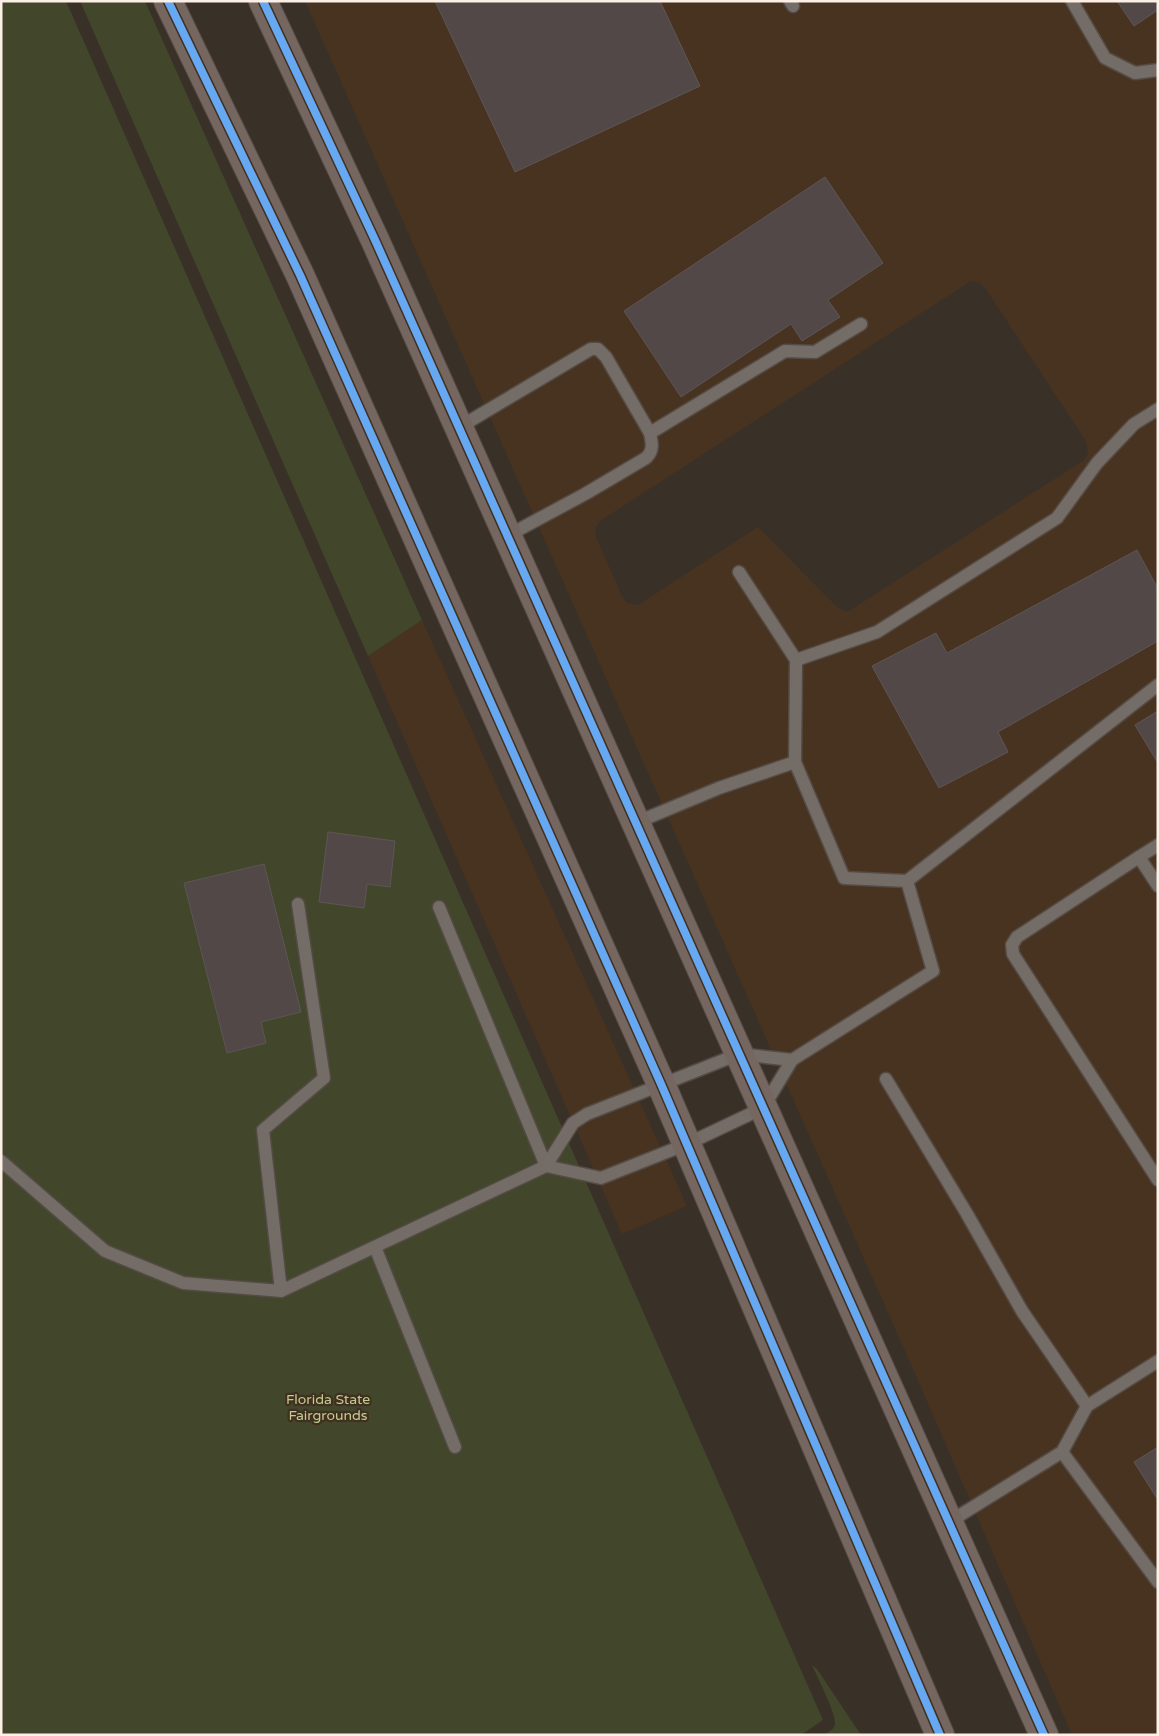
<svg xmlns="http://www.w3.org/2000/svg" width="1159" height="1736" font-family="'Varela Round',sans-serif">
	<style>
		.built { fill: #483320; fill-rule: evenodd }
		.green { fill: #42462b }
		.building { fill: #514847; stroke: #5e5656 }
		.lines { fill: none; stroke-linecap: round; stroke-linejoin: round }
		.lane-casing { stroke: #544b44; stroke-width: 15 }
		.primary-casing { stroke: #544b44; stroke-width: 30 }
		.lane { stroke: #746c66; stroke-width: 12 }
		.primary { stroke: #756760; stroke-width: 28 }
		.cycleway-casing { stroke: #412f20; stroke-width: 11 }
		.cycleway { stroke: #66a8f1; stroke-width: 8 }
		.labels { text-anchor: middle; dominant-baseline: central; stroke-width: 4.5; stroke-linejoin: round; paint-order: stroke }
		.park-label { font-size: 14px; fill: #c0cc8e; stroke: #412f20 }
	</style>
	<rect width="100%" height="100%" fill="#393028"/>
	<g class="built">
		<path d="M305,1H1158V1735H1072L913,1369ZM971,281L979,282L985,288L1086,441L1088,454L1084,460L849,611H844L836,606L758,527L641,603L638,605L627,603L622,596L596,537L595,528L600,521Z"/>
		<path d="M422,620L687,1206L622,1234L368,656Z"/>
	</g>
	<g class="green">
		<path d="M1,1H66L823,1720L801,1735H1Z"/>
		<path d="M80,1H145L422,620L368,656Z"/>
		<path d="M812,1665L817,1669L861,1735H824C829,1732 834,1729 835,1724C836,1713 817,1677 812,1665Z"/>
	</g>
	<g class="building">
		<path d="M435,1H660L700,86L515,172Z"/>
		<path d="M1117,1H1158V10L1134,26Z"/>
		<path d="M825,177L883,263L828,300L840,317L802,341L791,324L681,397L624,311Z"/>
		<path d="M1137,550L1158,589V641L998,732L1008,752L939,788L872,666L936,633L947,653Z"/>
		<path d="M1158,711V763L1135,725Z"/>
		<path d="M328,832L395,841L390,887L367,884L364,908L319,902Z"/>
		<path d="M264,864L301,1012L261,1022L266,1043L227,1053L184,883Z"/>
		<path d="M1158,1447V1500L1134,1462Z"/>
	</g>
	<g class="lines">
		<defs>
			<g id="lane">
				<path d="M790,1L793,6"/>
				<path d="M1072,1L1105,58L1135,73L1158,70"/>
				<path d="M458,428L591,349H598L606,357L650,433C652,443 654,451 646,458L585,494L507,536"/>
				<path d="M650,433L785,351L815,352L861,324"/>
				<path d="M739,572L796,660L795,762"/>
				<path d="M796,660L877,632L1057,518L1097,463L1134,424L1158,409"/>
				<path d="M1139,857L1158,845"/>
				<path d="M907,881L1158,685"/>
				<path d="M1158,886L1139,857L1017,937L1012,945L1013,954L1158,1180"/>
				<path d="M439,907L546,1166"/>
				<path d="M886,1079L967,1214L1022,1311L1087,1406"/>
				<path d="M1,1161L105,1251L183,1283L281,1291L546,1166L573,1123L587,1114L739,1054L792,1060"/>
				<path d="M546,1166L601,1178L687,1144L763,1108L792,1060L933,971L907,881L844,878L795,762L719,788L635,823"/>
				<path d="M375,1247L455,1447"/>
				<path d="M281,1291L263,1130L324,1078L298,904"/>
				<path d="M1062,1452L1158,1582"/>
				<path d="M949,1522L1062,1452L1087,1406L1158,1361"/>
			</g>
			<g id="primary">
				<path d="M168,1L300,275L661,1084L940,1735"/>
				<path d="M263,1L375,240L1044,1735"/>
			</g>
		</defs>
		<use href="#lane" class="lane-casing"/>
		<use href="#primary" class="primary-casing"/>
		<use href="#lane" class="lane"/>
		<use href="#primary" class="primary"/>
		<defs>
			<g id="cycleway">
				<path d="M168,1L300,275L661,1084L940,1735"/>
				<path d="M263,1L375,240L1044,1735"/>
			</g>
		</defs>
		<use href="#cycleway" class="cycleway-casing"/>
		<use href="#cycleway" class="cycleway"/>
	</g>
	<g class="labels">
		<g class="park-label">
			<text x="328" y="1399">Florida State<tspan x="328" dy="16">Fairgrounds</tspan></text>
		</g>
	</g>
	<rect width="1159" height="1736" fill="none" stroke="#fcf0e6" stroke-width="5"/>
</svg>
